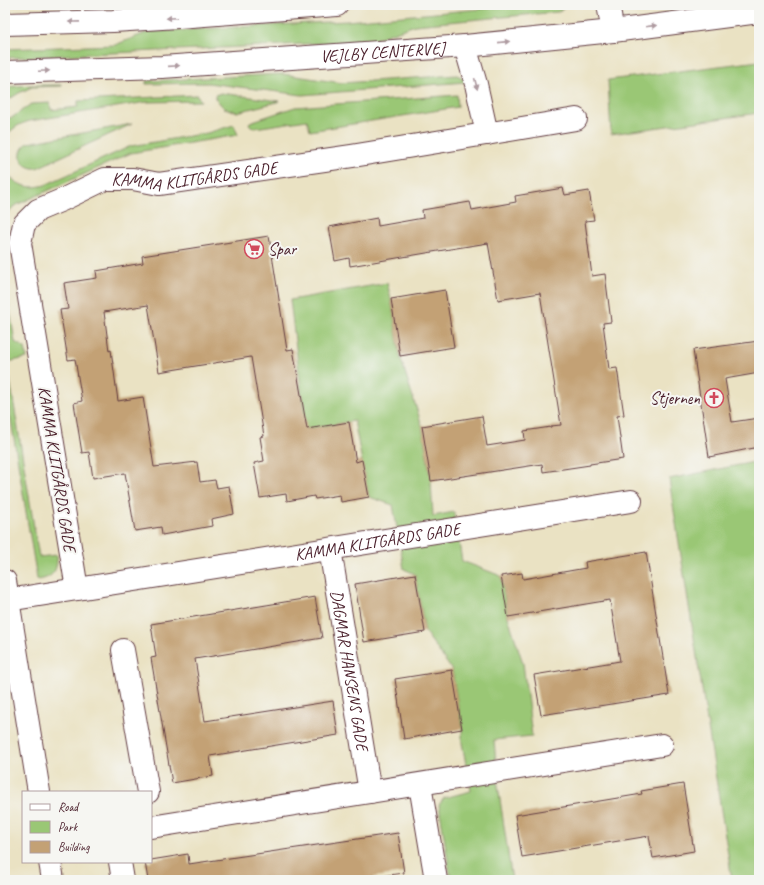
<svg xmlns="http://www.w3.org/2000/svg" width="764" height="885" font-family="Caveat,sans-serif">
	<style>
		.green { fill: #9ac775; stroke: #727350 }
		.building { fill: #c3a175 }
		.lines { fill: none; stroke-linecap: round; stroke-linejoin: round }
		.minor-casing { stroke: #623c42; stroke-width: 24 }
		.tertiary-casing { stroke: #623c42; stroke-width: 24 }
		.minor { stroke: #fff; stroke-width: 22 }
		.tertiary { stroke: #fff; stroke-width: 22 }
		.oneway { fill: #ae9aa0 }
		.labels { text-anchor: middle; dominant-baseline: central; stroke-width: 4; stroke-linejoin: round; paint-order: stroke }
		.street-label { font-size: 17px; fill: #4a1f2b; stroke: #f6f6f2 }
		.poi-label { font-size: 17px; fill: #4a1f2b; stroke: #f6f6f2; text-anchor: start }
	</style>
	<rect width="100%" height="100%" fill="#f6f6f2"/>
	<filter id="ink" filterUnits="userSpaceOnUse"><feTurbulence type="fractalNoise" baseFrequency=".025" numOctaves="2"/><feDisplacementMap in="SourceGraphic" scale="8" xChannelSelector="R" yChannelSelector="G"/><feConvolveMatrix kernelMatrix="1 2 1 2 8 2 1 2 1" color-interpolation-filters="sRGB"/></filter>
	<filter id="wash" filterUnits="userSpaceOnUse"><feTurbulence type="fractalNoise" baseFrequency=".012" numOctaves="4" result="noise"/><feDisplacementMap in="SourceGraphic" scale="16" xChannelSelector="R" yChannelSelector="G"/><feGaussianBlur stdDeviation="0.9" result="paint"/><feColorMatrix in="noise" values="0 0 0 0 0 0 0 0 0 0 0 0 0 0 0 0 0 1.4 0 .05"/><feComposite in="paint" operator="in"/></filter>
	<g filter="url(#wash)">
		<rect width="100%" height="100%" fill="#eae2c3"/>
		<g class="green">
			<path d="M525,5H561L563,9L558,12L415,25L370,41L5,58V49L115,45L148,32L347,21Z"/>
			<path d="M659,5H721L667,10L662,9Z"/>
			<path d="M759,61V113L611,134L608,80Z"/>
			<path d="M283,74L342,83L457,75L463,78L466,82L302,95L208,83L146,84V81Z"/>
			<path d="M31,85H62V86L32,87L19,93L5,102V87Z"/>
			<path d="M221,93L279,101L277,102L237,112L224,108L215,98V95Z"/>
			<path d="M197,95L201,101L147,102L30,121C19,124 12,128 5,138V119L13,117L31,104L50,103L51,110L78,107V101Z"/>
			<path d="M457,95L458,107L310,131L307,120L255,128L252,127L249,124L250,122L295,107Z"/>
			<path d="M132,124L37,168C22,170 14,153 28,143Z"/>
			<path d="M234,125L238,135L131,153L14,206L5,216V171C15,185 28,190 45,185L131,146L207,133Z"/>
			<path d="M5,281L15,342L25,348L27,358L7,362L39,557L57,555C58,570 53,578 38,580L37,579L5,384Z"/>
			<path d="M387,283L391,299L400,356L422,426L431,481L433,516L454,512L462,561L501,576L508,617L523,663L532,736L494,740L498,786L512,880H451L439,805L444,798L471,791L462,743V729L452,670L425,632L415,574L404,569L393,505L369,497L354,421L306,429L290,300Z"/>
			<path d="M759,461V880H732L669,479Z"/>
		</g>
		<g id="blocks">
			<g class="building">
				<path d="M563,188L565,195L589,191L594,220L585,221L592,276L605,274L611,322L603,323L609,369L617,368L624,415L617,416L623,459L590,464V465L543,472L542,464L431,481L422,426L482,416L487,446L525,440L524,431L551,427V426L561,425L540,293L498,300L488,243L444,250L350,266L349,258L335,261L329,227L377,218L378,226L423,218L422,210L470,202L472,210L516,202L515,196Z"/>
				<path d="M269,236L287,350L293,349L307,429L349,422L356,462L362,460L369,497L341,502L340,495L315,499L314,496L287,501L286,494L260,498L254,463L264,461L260,437L264,436L251,357L159,372L148,305L104,312L109,351L111,350L118,401L143,397L154,467L197,462L200,482L215,480L217,488L229,486L234,514L211,519L212,526L162,535L161,527L135,531L125,473L93,478L89,452L82,453L74,403L82,401L75,359L68,360L60,310L68,309L64,283L97,278L96,271L143,263L142,256Z"/>
				<path d="M445,290L454,347L400,356L391,299Z"/>
				<path d="M759,341V373L725,379L732,422L759,418V447L709,457L693,350Z"/>
				<path d="M646,552L669,695L541,715L534,675L620,661L610,600L508,617L501,576L522,573L523,579L586,568L585,562Z"/>
				<path d="M415,574L425,632L364,642L355,584Z"/>
				<path d="M315,597L322,638L195,659L205,721L333,701L338,735L210,756L213,776L172,783L151,658L156,657L151,624Z"/>
				<path d="M452,670L462,729L404,739L395,679Z"/>
				<path d="M683,784L694,851L653,858L649,836L522,857L515,815L642,794L641,791Z"/>
				<path d="M398,833L404,873L374,877L375,880H148L145,862H151V860L188,854L189,864Z"/>
			</g>
		</g>
	</g>
	<g filter="url(#ink)">
		<use href="#blocks" fill-opacity="0" stroke="#623c42" stroke-width="1"/>
		<g class="lines">
			<defs>
				<g id="minor">
					<path id="s1" d="M330,549L370,792"/>
					<path id="s2" d="M77,589L20,243L24,224L38,210L62,200L105,179H133L159,184L352,156L576,119"/>
					<path id="s3" d="M8,600L631,501"/>
					<path d="M123,650L148,792"/>
					<path d="M420,785L436,880"/>
					<path d="M151,827L662,745"/>
					<path d="M120,862L123,880"/>
				</g>
				<g id="tertiary">
					<path d="M608,5L613,31"/>
					<path d="M5,24L113,21L178,17L337,5"/>
					<path d="M465,46L476,84L487,134"/>
					<path id="s4" d="M5,72L162,67L465,46L613,31L759,12"/>
					<path d="M5,581L39,792"/>
					<path d="M50,862L53,880"/>
				</g>
			</defs>
			<use href="#minor" class="minor-casing"/>
			<use href="#tertiary" class="tertiary-casing"/>
			<use href="#minor" class="minor"/>
			<use href="#tertiary" class="tertiary"/>
		</g>
		<defs><path id="oneway-solid" d="M-6-.8H1V-3.2L6.5 0L1 3.2V.8H-6Z"/></defs>
		<g class="oneway">
			<use href="#oneway-solid" transform="translate(172 18) rotate(177)"/>
			<use href="#oneway-solid" transform="translate(74 22) rotate(179)"/>
			<use href="#oneway-solid" transform="translate(651 26) rotate(-7)"/>
			<use href="#oneway-solid" transform="translate(504 42) rotate(-6)"/>
			<use href="#oneway-solid" transform="translate(174 66) rotate(-4)"/>
			<use href="#oneway-solid" transform="translate(44 71) rotate(-2)"/>
			<use href="#oneway-solid" transform="translate(476 84) rotate(76)"/>
		</g>
	</g>
	<defs>
		<symbol id="supermarket-ring" viewBox="-11 -11 22 22"><circle r="9.5" fill="#f6f6f2" stroke="#d1495b" stroke-width="1.5"/><path d="M-6-5.5h2.5l.6 2H6L4.5 2H-2.5L-4.4-4H-6ZM-1.5 3.2a1.3 1.3 0 1 0 .1 0ZM3 3.2a1.3 1.3 0 1 0 .1 0Z" fill="#d1495b"/></symbol>
		<symbol id="church-ring" viewBox="-11 -11 22 22"><circle r="9.5" fill="#f6f6f2" stroke="#d1495b" stroke-width="1.5"/><path d="M-1.2-6h2.4v3.5h3.3v2.4h-3.3V6h-2.4V-.1h-3.3v-2.4h3.3Z" fill="#d1495b"/></symbol>
	</defs>
	<g fill-rule="evenodd">
		<use href="#supermarket-ring" x="243" y="238" width="22" height="22"/>
		<use href="#church-ring" x="703" y="387" width="22" height="22"/>
	</g>
	<g class="labels">
		<g class="street-label">
			<text stroke="none"><textPath href="#s4" startOffset="378">VEJLBY CENTERVEJ</textPath></text>
			<text stroke="none"><textPath href="#s2" startOffset="554">KAMMA KLITGÅRDS GADE</textPath></text>
			<text transform="translate(57 469) rotate(81)">KAMMA KLITGÅRDS GADE</text>
			<text stroke="none"><textPath href="#s3" startOffset="374">KAMMA KLITGÅRDS GADE</textPath></text>
			<text stroke="none"><textPath href="#s1" startOffset="123">DAGMAR HANSENS GADE</textPath></text>
		</g>
		<g class="poi-label">
			<text x="268" y="249">Spar</text>
			<text x="700" y="398" text-anchor="end">Stjernen</text>
		</g>
	</g>
	<rect width="764" height="885" fill="none" stroke="#f6f6f2" stroke-width="20"/>
	<rect x="22" y="791" width="130" height="72" fill="#f6f6f2" stroke="#b1a0a2"/>
	<rect x="30" y="804" width="20" height="6" fill="#ffffff" stroke="#b1a0a2"/>
	<text x="58" y="811" font-size="12" fill="#4a1f2b">Road</text>
	<rect x="30" y="821" width="20" height="12" fill="#9ac775" stroke="#b1a0a2"/>
	<text x="58" y="831" font-size="12" fill="#4a1f2b">Park</text>
	<rect x="30" y="841" width="20" height="12" fill="#c3a175" stroke="#b1a0a2"/>
	<text x="58" y="851" font-size="12" fill="#4a1f2b">Building</text>
</svg>
